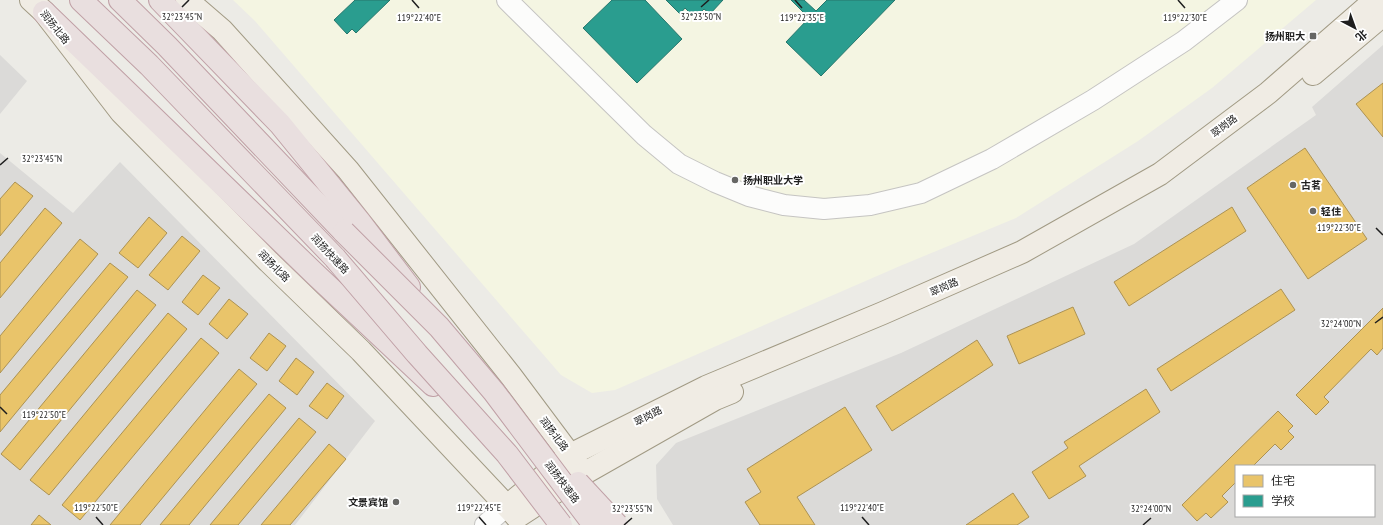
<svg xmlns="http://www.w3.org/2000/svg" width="1383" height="525" font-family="'PT Sans Narrow','Noto Sans SC',sans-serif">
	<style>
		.residential { fill: #dbdad8; fill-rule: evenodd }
		.education { fill: #f4f5e2 }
		.homes { fill: #e9c46a; stroke: #ac9253 }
		.schools { fill: #2a9d8f; stroke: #26776d }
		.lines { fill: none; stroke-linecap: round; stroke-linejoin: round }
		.minor-casing { stroke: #c5c4c2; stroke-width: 22 }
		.major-casing { stroke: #a19a84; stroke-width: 24 }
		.highway-casing { stroke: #c0a0a6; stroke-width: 24 }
		.minor { stroke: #fcfcfb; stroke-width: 20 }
		.major { stroke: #f0ece4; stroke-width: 22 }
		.highway { stroke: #e9dfdf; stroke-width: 22 }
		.highway-bridge-casing { stroke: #c0a0a6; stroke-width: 24; stroke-linecap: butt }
		.highway-bridge { stroke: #e9dfdf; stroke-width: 22 }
		.ticks { fill: none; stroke: #1e1e1e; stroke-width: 1.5 }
		.poi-dot { fill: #666664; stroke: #fff; stroke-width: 1.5 }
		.labels { text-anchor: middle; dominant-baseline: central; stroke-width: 4; stroke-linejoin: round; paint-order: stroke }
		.street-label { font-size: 10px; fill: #1e1e1e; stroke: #fff }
		.poi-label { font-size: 10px; font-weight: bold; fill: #1e1e1e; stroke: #fff; text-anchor: start }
		.ticks-label { font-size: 10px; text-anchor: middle; fill: #1e1e1e; stroke: #fff; stroke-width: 4; stroke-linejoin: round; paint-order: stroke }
	</style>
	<rect width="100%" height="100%" fill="#ecebe6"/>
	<g class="residential">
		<path d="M1383,45V525H673L657,499L656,465L676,443L901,353L1134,244L1316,115L1312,107ZM1236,466H1374V516H1236Z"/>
		<path d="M0,55L27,81L0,114Z"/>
		<path d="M0,153L73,213L120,162L375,421L295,525H0Z"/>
	</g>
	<path class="education" d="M233,0H1316L1212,88L1138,141L1016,218L900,266L615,390L592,393L561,375L255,21Z"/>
	<g class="homes">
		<path d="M1383,83V137L1356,104Z"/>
		<path d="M1305,148L1367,239L1308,279L1247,188Z"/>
		<path d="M15,182L33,196L0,236V199Z"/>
		<path d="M1232,207L1246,231L1129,306L1114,282Z"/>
		<path d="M45,208L62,223L0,298V263Z"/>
		<path d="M149,217L167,233L138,268L119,253Z"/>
		<path d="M182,236L200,251L168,290L149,275Z"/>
		<path d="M80,239L98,254L0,373V336Z"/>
		<path d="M110,263L128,277L0,432V395Z"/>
		<path d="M203,275L220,288L198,315L182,302Z"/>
		<path d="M1281,289L1295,310L1171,391L1157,369Z"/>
		<path d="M137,290L156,305L20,470L1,454Z"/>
		<path d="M229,299L248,314L227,339L209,324Z"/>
		<path d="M1073,307L1085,334L1019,364L1007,336Z"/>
		<path d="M1383,308V348L1377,355L1371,349L1324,397L1329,402L1316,415L1296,395Z"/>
		<path d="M168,313L187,329L49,495L30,480Z"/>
		<path d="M269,333L286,346L267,371L250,358Z"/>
		<path d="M201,338L219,353L80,520L62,505Z"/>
		<path d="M977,340L993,365L892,431L876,406Z"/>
		<path d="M296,358L314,372L297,395L279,381Z"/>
		<path d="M239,369L257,384L140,525H110Z"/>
		<path d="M327,383L344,396L327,419L309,406Z"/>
		<path d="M1146,389L1160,412L1079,466L1086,476L1049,499L1032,472L1068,448L1064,442Z"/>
		<path d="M269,394L286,408L189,525H160Z"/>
		<path d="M845,407L872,450L797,497L815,525H760L745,502L761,492L747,469Z"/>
		<path d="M1278,411L1293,426L1288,431L1294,437L1281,450L1275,444L1253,466H1236V482L1222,496L1228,502L1211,518L1206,513L1197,521L1182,505Z"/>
		<path d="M299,418L316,432L238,525H210Z"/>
		<path d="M329,444L346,459L290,525H261Z"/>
		<path d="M1013,493L1029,517L1017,525H966Z"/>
		<path d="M39,515L51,525H31Z"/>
	</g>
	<g class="schools">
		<path d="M355,0H390L356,33L352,29L347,34L334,20Z"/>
		<path d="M612,0H645L682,39L637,83L583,28Z"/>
		<path d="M666,0H723L710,14L704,9L695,18L685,8L680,14Z"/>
		<path d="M791,0H804L816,11L827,0H895L821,76L786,42L809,18Z"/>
	</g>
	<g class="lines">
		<defs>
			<g id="minor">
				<path d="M507,0L644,135L679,164L715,182L749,196L784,205L824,209L870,205L921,193L992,159L1093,100L1184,41L1237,0"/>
				<path d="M485,525L507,506"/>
			</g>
			<g id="major">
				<path d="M31,0L44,12L121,112L269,262L361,351L516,516"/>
				<path d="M187,0L222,30L348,170L511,376L579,467"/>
				<path d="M1313,74L1383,15"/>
				<path d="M507,506L570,455L706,387L883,313L1022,252L1160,174L1268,93L1375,0"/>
				<path d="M517,517L583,474L715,399L732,392"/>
			</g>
			<g id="highway">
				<path d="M81,0L149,65L335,258"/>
				<path d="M120,0L167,46L344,232"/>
				<path d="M160,0L280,124L359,221L409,287"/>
				<path d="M44,12L316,275L433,385"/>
			</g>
		</defs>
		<use href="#minor" class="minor-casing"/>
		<use href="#major" class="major-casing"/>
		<use href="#highway" class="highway-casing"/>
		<use href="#minor" class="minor"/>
		<use href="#major" class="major"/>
		<use href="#highway" class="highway"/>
		<defs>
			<g id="highway-bridge">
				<path d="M344,232L439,327L494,392L594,525"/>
				<path d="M335,258L417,354L507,454L561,525"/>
				<path d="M578,483L617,525"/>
			</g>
		</defs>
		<use href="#highway-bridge" class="highway-bridge-casing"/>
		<use href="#highway-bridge" class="highway-bridge"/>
	</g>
	<path class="ticks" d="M412,0L419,8M795,0L802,8M1178,0L1185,8M182,7L189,0M701,7L709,0M0,165L8,158M1376,228L1383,235M1375,323L1383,317M0,407L7,414M96,517L103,525M479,517L486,525M862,517L869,525M624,525L632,518M1143,525L1151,518"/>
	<g class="poi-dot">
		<rect x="1309" y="32" width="8" height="8" rx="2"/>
		<circle cx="735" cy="180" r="4"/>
		<circle cx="1293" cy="185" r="4"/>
		<circle cx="1313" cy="211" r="4"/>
		<circle cx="396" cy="502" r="4"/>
	</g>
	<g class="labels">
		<g class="street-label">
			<text transform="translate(55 27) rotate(51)">润扬北路</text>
			<text transform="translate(1224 126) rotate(-37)">翠岗路</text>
			<text transform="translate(330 254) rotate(47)">润扬快速路</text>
			<text transform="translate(274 266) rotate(45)">润扬北路</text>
			<text transform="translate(944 287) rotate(-24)">翠岗路</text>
			<text transform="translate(648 416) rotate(-27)">翠岗路</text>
			<text transform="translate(554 434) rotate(53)">润扬北路</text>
			<text transform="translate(562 482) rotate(53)">润扬快速路</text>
		</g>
		<g class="poi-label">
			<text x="1305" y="36" text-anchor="end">扬州职大</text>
			<text x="743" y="180">扬州职业大学</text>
			<text x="1301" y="185">古茗</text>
			<text x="1321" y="211">轻住</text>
			<text x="388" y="502" text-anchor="end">文景宾馆</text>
		</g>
	</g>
	<g class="ticks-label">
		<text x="182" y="20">32°23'45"N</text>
		<text x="701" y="20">32°23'50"N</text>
		<text x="802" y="21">119°22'35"E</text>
		<text x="1185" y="21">119°22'30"E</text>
		<text x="419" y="21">119°22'40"E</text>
		<text x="42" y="162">32°23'45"N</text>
		<text x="1339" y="231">119°22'30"E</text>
		<text x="1341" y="327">32°24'00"N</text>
		<text x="44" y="418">119°22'50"E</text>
		<text x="96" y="511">119°22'50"E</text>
		<text x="479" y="511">119°22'45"E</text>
		<text x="862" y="511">119°22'40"E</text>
		<text x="632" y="512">32°23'55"N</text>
		<text x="1151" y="512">32°24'00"N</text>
	</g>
	<rect x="1235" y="465" width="140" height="52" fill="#ffffff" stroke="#a5a5a5"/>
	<rect x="1243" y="475" width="20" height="12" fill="#e9c46a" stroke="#a5a5a5"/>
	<text x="1271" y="485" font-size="12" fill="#1e1e1e">住宅</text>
	<rect x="1243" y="495" width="20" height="12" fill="#2a9d8f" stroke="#a5a5a5"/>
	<text x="1271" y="505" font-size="12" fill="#1e1e1e">学校</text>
	<g transform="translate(1355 28) rotate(139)" stroke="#ffffff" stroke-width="3" paint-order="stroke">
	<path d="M0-3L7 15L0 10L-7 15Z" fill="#1e1e1e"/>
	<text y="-6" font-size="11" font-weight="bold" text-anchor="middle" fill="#1e1e1e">北</text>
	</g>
</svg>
